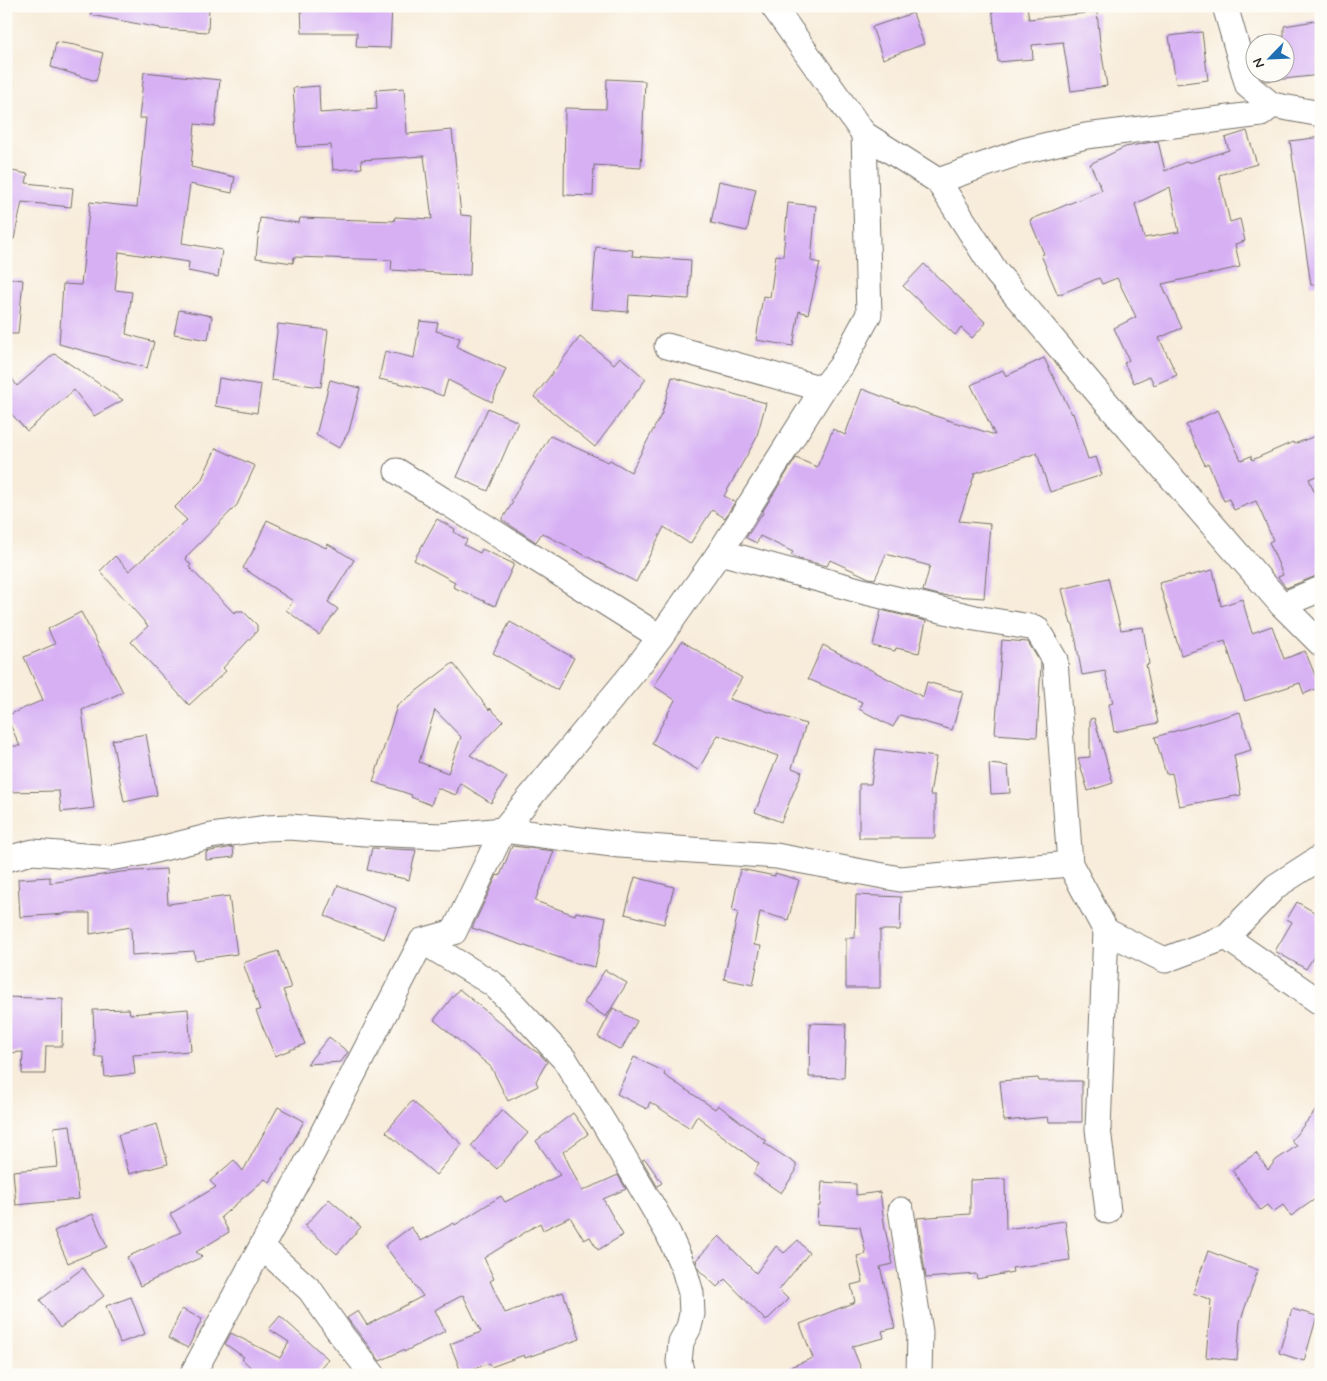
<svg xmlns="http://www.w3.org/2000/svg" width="1327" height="1381" font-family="Mynerve,sans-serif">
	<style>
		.building { fill: #d7b0f4; fill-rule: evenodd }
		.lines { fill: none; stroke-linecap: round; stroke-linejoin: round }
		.street-casing { stroke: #736f68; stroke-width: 27 }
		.street { stroke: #fff; stroke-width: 25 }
	</style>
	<rect width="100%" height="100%" fill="#fdfcf7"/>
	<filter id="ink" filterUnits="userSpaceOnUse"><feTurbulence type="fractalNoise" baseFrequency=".02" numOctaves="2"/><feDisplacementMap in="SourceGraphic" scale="10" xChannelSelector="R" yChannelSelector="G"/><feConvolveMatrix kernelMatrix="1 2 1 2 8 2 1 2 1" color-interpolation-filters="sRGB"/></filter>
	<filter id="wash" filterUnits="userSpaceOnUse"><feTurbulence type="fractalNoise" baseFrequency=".0096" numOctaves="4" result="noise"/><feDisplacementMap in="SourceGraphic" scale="20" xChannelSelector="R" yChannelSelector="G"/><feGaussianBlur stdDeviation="1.12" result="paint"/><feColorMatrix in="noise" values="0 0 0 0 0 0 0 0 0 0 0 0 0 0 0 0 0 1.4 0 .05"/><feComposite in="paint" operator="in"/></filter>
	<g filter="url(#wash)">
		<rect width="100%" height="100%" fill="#f8ecda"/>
		<g id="blocks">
			<g class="building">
				<path d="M92,6H209L208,32L160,29V28L91,15Z"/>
				<path d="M301,6H392L390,48L356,47L357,33H302Z"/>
				<path d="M992,6H1027L1029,19L1097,12L1100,43L1107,86L1071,91L1063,42L1032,45L1033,59L998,62Z"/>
				<path d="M913,13L924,44L883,59L872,27Z"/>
				<path d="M1321,20V75L1265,81L1262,79V72H1284V42H1258V39L1284,36V26Z"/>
				<path d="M1202,32L1208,80L1176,84L1169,36Z"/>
				<path d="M56,42L75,45L103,53L96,81L51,67Z"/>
				<path d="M144,72L220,80L215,126L195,124L191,167L235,177L232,193L190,184L182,243L222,250L218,277L188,271L189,262L119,252L115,290L132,292L126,334L154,342L147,368L59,344L63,284L81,285L90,202L137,207L146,118H139Z"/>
				<path d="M607,79L645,81L641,168L594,165L593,196L564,195L565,108L606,109Z"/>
				<path d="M319,86L320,113L377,109L376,90L404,88L407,134L452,130L461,215L472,216L470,275L439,274V273L391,270L392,260L294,257L293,263L256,258L260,218L299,223L300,218L394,221L395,217L432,219L424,156L361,160L362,168L333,170L331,145L297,147L293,88Z"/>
				<path d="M1247,131L1257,164L1219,175L1230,222L1240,219L1245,241L1235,244L1240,267L1162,284L1182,328L1159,338L1177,375L1154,385L1150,376L1134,383L1124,363L1129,360L1114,328L1136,317L1117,278L1102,284L1099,278L1058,295L1041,255L1044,254L1030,220L1102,190L1090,164L1125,147L1158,141L1165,171L1188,161L1189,163L1229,150L1225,138ZM1170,187L1179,232L1144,238L1135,204Z"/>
				<path d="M1321,137V284L1311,285L1290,141Z"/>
				<path d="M6,170L28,174L26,183L73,188L71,207L22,202L14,239L6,238Z"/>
				<path d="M719,181L756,189L747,231L711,223Z"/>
				<path d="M788,203L816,206L811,261L820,263L808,314L799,311L793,346L756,340L763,296L770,297L776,255L783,256Z"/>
				<path d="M596,247L633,250L632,256L691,260L689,299L629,295L628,312L591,309Z"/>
				<path d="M924,264L986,323L972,338L961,328L955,335L903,286Z"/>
				<path d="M6,278L23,280L18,334H6Z"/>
				<path d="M179,310L212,316L208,340L174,334Z"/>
				<path d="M420,321L438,323L436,331L460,338L457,347L506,369L492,402L448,380L443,396L421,388L379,379L385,351L414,358Z"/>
				<path d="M278,324L328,330L321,387L271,380Z"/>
				<path d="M580,337L614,364L620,357L646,379L595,447L534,397Z"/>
				<path d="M54,354L58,356L123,400L94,416L74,390L27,431L6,408V369L17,386Z"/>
				<path d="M1044,358L1072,414L1073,413L1088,459L1096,457L1102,475L1050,492L1037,453L975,473L959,521L990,524L984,598L939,595L923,591L930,566L886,554L875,579L869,578L830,560L827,566L799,559L791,555L793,552L760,536L757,543L746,538L761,515H762L764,509L796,458L817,467L833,429L845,435L862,389L929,414L995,435L971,385L1003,370L1006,376Z"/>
				<path d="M672,377L766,403L756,439L724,496L735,502L725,518L712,510L690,544L664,527L636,582L542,533L536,542L502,520L513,502L511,501L550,436L608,462L610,460L631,472L662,413Z"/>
				<path d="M219,378L261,385L257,413L215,406Z"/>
				<path d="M330,380L360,388L349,431L339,448L316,435Z"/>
				<path d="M488,408L518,422L488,491L457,477Z"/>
				<path d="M1218,410L1241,460L1251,456L1252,460L1293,442L1294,444L1321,434V474L1309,479L1321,508V575L1316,576L1286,588L1278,577L1283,575L1269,542L1273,540L1256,501L1234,510L1229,499L1224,501L1208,463L1205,465L1186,425Z"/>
				<path d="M216,448L255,466L237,505L185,558L191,565L189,567L234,613L236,611H243L257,625V631L223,668L226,671L189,705L131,642L148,626L100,571L115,556L129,571L187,520L174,508L201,481Z"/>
				<path d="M437,519L455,529L454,532L467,540L464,545L480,553L482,549L514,564L495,606L453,587L455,582L414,560Z"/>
				<path d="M267,520L326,548L328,544L354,560L328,602L338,609L319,635L286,610L293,601L243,568L252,553Z"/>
				<path d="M1213,570L1221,606L1242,599L1252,633L1272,626L1284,659L1305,651L1320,687L1304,694L1300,683L1245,701L1225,641L1181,655L1159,583Z"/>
				<path d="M1108,578L1121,630L1143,627L1149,664L1146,665L1158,723L1114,732L1109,704L1113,703L1105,671L1082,675L1073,624H1071L1062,589Z"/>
				<path d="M881,610L926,621L919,653L896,648L895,651L873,646Z"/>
				<path d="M81,612L123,692L82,710L94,808L61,812L59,791L6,792V746H20L6,716L43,700L24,657L55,644L48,629Z"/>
				<path d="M510,622L574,658L557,690L493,653Z"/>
				<path d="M1002,640L1028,642L1041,664L1037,737L995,734Z"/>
				<path d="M682,641L742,678L729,699L806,724L792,768L802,772L781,822L755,812L778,756L718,735L698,770L652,743L675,700L654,686Z"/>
				<path d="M823,645L923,697L927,682L963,692L952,730L900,715L893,727L859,709L862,702L808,679Z"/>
				<path d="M453,663L489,710L490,708L503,721L470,755L507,777L491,803L460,783L456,795L437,788L431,805L411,797L412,795L373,782L397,706ZM435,710L461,737L448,773L419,762Z"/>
				<path d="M1240,712L1251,750L1234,755L1241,795L1179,806L1172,773L1166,774L1155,737Z"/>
				<path d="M1094,718L1113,783L1088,791L1078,758L1090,757V719Z"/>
				<path d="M146,734L157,795L124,802L112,740Z"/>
				<path d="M876,749L936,757L930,795H935V838H859V784H871Z"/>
				<path d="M989,764L1008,766L1010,793L991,794Z"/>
				<path d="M512,846L554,851L535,901L575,915L576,912L606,918L595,967L572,962L472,928L497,875L500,876Z"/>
				<path d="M233,847L234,857L206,860V852Z"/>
				<path d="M372,848L416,850L409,880L367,870Z"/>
				<path d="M166,869L168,904L229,896L237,954L195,960L194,951L132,955L131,927L90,934V913H65V914L20,917L18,879L50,877V883L121,872Z"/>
				<path d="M740,869L775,876V873L799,880L788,920L760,912L754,945L761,946L753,985L724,979L738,912L732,911Z"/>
				<path d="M635,877L674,887L664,924L625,914Z"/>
				<path d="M338,885L396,908L384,939L325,916Z"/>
				<path d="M856,895L901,897L900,930H880V988H846V938H855Z"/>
				<path d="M1297,902L1321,916V945L1306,969L1275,951L1292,922L1287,919Z"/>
				<path d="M278,951L291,988L283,990L305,1044L275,1056L256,1011L260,1010L243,963Z"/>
				<path d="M605,970L627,983L606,1017L584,1003Z"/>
				<path d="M459,989L532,1049L540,1054L547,1062L536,1081L538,1086L508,1101L491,1067L434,1020Z"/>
				<path d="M6,997L63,999L62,1046H46L45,1074H22L23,1052L6,1053Z"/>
				<path d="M613,1008L637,1021L621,1050L598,1037Z"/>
				<path d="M129,1009L130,1014L188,1009L191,1051L133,1055L135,1074L105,1077L103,1057H95L93,1010Z"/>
				<path d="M810,1023L846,1024L844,1078L809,1077Z"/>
				<path d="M329,1037L348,1052L341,1062L307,1064Z"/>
				<path d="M634,1057L665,1072L664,1075L715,1109L718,1105L766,1141L764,1143L796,1164V1171L781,1193L753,1174L759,1164L697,1116L690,1128L650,1102L647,1109L617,1094Z"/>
				<path d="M1038,1078L1039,1081H1082V1122H1049L1048,1117L1004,1121L1000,1081Z"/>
				<path d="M412,1101L462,1144L436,1175L386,1132Z"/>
				<path d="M1321,1104V1195L1291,1216L1283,1205L1273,1212L1267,1205L1260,1210L1232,1170L1256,1153L1268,1170L1276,1160L1297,1146L1291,1141Z"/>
				<path d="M278,1107L304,1121L270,1183L265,1179L221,1217L229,1232L196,1252L202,1257L140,1286L127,1257L181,1232L170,1214L216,1187L210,1181L234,1160L243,1171Z"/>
				<path d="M502,1110L528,1133L497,1169L471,1146Z"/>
				<path d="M573,1113L588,1134L563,1152L582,1191L618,1175L626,1189L603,1199L623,1235L598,1250L590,1237L584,1240L570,1217L543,1230L540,1223L484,1258L494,1279L490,1281L505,1313L563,1292L580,1339L525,1358L524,1355L491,1367L489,1363L462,1374L450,1344L481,1332L463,1295L435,1310L445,1331L404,1352L403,1350L380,1361L347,1318L358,1311L367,1325L423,1296L385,1246L411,1227L421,1241L454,1223L455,1225L501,1196L505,1202L560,1175L536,1141Z"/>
				<path d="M157,1124L168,1164L129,1174L118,1135Z"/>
				<path d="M70,1125L79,1199L16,1205L13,1171L58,1167L54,1127Z"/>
				<path d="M645,1159L662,1183L657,1186L642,1160Z"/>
				<path d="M1005,1179L1006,1229L1065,1221L1070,1260L1012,1268L1013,1272L977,1279L976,1274L926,1278L917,1218L970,1214V1180Z"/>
				<path d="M822,1182L856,1184V1195L880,1192L885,1229L893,1264L880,1267L895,1328L882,1331L884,1338L852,1346L862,1371L853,1375H772V1374L813,1358L800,1324L855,1302L851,1285L863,1282L857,1256L866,1254L860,1227L817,1224L818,1206H820Z"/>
				<path d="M329,1199L361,1227L337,1254L305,1226Z"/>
				<path d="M93,1214L107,1247L68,1263L54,1231Z"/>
				<path d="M719,1236L756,1273L776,1246L784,1253L798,1240L809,1253L779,1290L788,1299L766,1321L725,1279L717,1287L699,1270L696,1260Z"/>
				<path d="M1208,1251L1258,1270L1240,1322L1237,1360L1206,1357L1211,1300L1193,1293Z"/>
				<path d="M83,1268L104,1296L60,1328L40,1300Z"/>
				<path d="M131,1297L145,1334L120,1343L106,1306Z"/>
				<path d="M182,1309L202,1319L188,1348L168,1338Z"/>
				<path d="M1292,1309L1317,1316L1304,1361L1279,1353Z"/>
				<path d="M280,1316L328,1359L314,1375H259L242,1359L244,1357L225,1344L231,1333L280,1358L289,1342L269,1329Z"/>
			</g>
		</g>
	</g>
	<g filter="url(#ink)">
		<use href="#blocks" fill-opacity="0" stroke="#736f68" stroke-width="1"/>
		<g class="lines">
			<defs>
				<g id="street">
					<path d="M773,6L864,134L938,181L996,272L1099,394L1282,605L1321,644"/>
					<path d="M1272,105L1321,114"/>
					<path d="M938,181L1023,151L1086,136L1261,114L1272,105L1248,86L1225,6"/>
					<path d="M667,346L823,389"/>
					<path d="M397,471L660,637"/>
					<path d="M720,552L862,591L975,618L1036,628L1055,660L1070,864L1106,931L1098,1129L1108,1211"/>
					<path d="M1282,605L1321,589"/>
					<path d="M6,859L33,852L110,858L148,852L211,836L266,828L290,827L365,833L442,836L503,830L620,845L776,856L900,879L1070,864"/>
					<path d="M1106,931L1165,960L1226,937L1276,886L1321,857"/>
					<path d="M1226,937L1321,1003"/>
					<path d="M422,941L493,984L514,1005L565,1060L605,1125L668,1233L684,1269L691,1293L692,1314L689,1327L681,1342L679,1362L682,1375"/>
					<path d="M901,1210L920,1332L919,1375"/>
					<path d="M262,1247L310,1290L343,1337L373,1375"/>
					<path d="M192,1375L314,1150L422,941L454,932L503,830L636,669L660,637L720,552L823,389L841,366L869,314L864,134"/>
				</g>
			</defs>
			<use href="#street" class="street-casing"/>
			<use href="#street" class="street"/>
		</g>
	</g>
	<rect width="1327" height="1381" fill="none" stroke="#fdfcf7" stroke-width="25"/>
	<g transform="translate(1270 58) rotate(246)"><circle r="24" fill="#fdfcf7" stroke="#a9a8a5"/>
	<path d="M0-4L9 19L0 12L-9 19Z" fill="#1f6fb2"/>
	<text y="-8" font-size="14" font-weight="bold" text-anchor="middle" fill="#2b2b2b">N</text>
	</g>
</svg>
